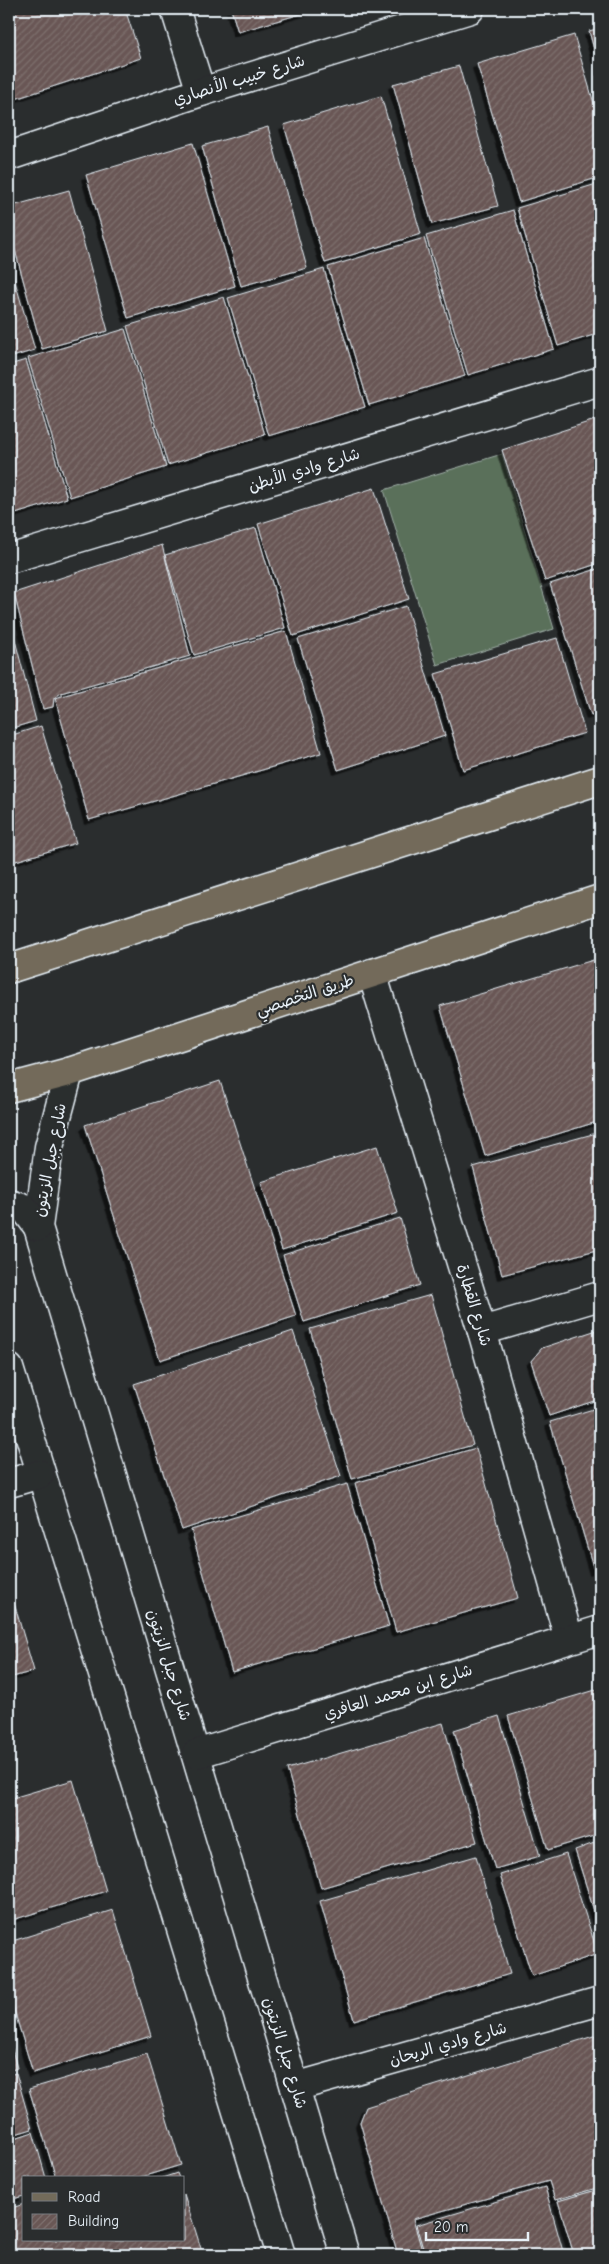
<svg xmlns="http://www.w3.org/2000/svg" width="609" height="2264" font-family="'Comic Neue','Playpen Sans Arabic',sans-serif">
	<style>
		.grass { fill: #5a6f5a; stroke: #a1b0a9 }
		.building { fill: url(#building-hatch); stroke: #e8f1f8; filter: url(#shadow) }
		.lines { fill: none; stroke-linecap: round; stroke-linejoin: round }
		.minor-casing { stroke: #e8f1f8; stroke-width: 31 }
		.primary-casing { stroke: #e8f1f8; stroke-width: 31 }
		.minor { stroke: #2a2d2e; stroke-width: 28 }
		.primary { stroke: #736b5a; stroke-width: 28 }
		.labels { text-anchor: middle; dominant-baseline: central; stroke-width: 4.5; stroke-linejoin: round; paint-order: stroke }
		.street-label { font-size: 16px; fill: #e8f1f8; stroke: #2a2d2e }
	</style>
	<defs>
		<pattern id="building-hatch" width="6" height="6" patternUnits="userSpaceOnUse" patternTransform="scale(1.25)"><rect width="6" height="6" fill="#695755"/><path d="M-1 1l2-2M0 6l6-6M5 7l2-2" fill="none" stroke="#7e706e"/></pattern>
		<filter id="shadow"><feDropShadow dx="-4.5" dy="4.5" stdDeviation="0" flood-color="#0009"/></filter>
	</defs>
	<rect width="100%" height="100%" fill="#2a2d2e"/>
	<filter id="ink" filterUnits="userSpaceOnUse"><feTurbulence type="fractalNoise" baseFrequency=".02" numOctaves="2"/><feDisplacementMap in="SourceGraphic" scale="10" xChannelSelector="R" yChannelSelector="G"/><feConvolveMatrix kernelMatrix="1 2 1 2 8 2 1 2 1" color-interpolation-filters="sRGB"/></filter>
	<g filter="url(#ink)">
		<path class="grass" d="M502,454L554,629L437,665L384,490Z"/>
		<g class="building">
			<path d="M9,9H125L141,58L9,101Z"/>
			<path d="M231,9H318L238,32Z"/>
			<path d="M600,28V71L589,31Z"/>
			<path d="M574,35L600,124V177L519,202L477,64Z"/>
			<path d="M459,66L498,206L432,224L393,84Z"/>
			<path d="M381,96L421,234L325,263L284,125Z"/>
			<path d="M268,127L307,268L241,286L202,146Z"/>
			<path d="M193,143L235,286L128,318L86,175Z"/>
			<path d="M600,183V333L558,346L517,208Z"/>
			<path d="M69,190L108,331L42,349L9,228V207Z"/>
			<path d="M513,210L554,349L468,375L426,236Z"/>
			<path d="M424,238L465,376L369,405L328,267Z"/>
			<path d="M9,261L35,350L9,358Z"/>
			<path d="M324,269L365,407L269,436L228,298Z"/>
			<path d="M224,297L265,435L168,465L127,326Z"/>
			<path d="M125,329L166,467L70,497L28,358Z"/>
			<path d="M26,360L67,498L9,516V365Z"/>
			<path d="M598,419L600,424V563L545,581L502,450Z"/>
			<path d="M374,488L409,599L293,636L258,524Z"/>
			<path d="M256,528L285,628L194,655L165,555Z"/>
			<path d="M162,545L190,656L61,693L54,698L53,707L43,709L14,593Z"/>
			<path d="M600,568V712L591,715L550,584Z"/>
			<path d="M406,606L445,736L338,770L298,639Z"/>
			<path d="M9,617L36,721L9,729Z"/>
			<path d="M286,631L321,753L89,820L55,698Z"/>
			<path d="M557,638L585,733L463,770L435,674Z"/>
			<path d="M41,726L76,843L9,863V736Z"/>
			<path d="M600,958V1121L485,1156L440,1006Z"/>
			<path d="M220,1081L296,1316L160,1360L85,1125Z"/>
			<path d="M600,1132V1249L502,1275L473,1167Z"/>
			<path d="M377,1146L398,1213L282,1250L261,1182Z"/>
			<path d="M400,1218L420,1285L304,1322L283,1255Z"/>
			<path d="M431,1295L473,1445L352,1479L310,1329Z"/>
			<path d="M600,1329V1399L549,1416L531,1361L542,1348Z"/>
			<path d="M293,1331L341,1476L182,1530L134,1384Z"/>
			<path d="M600,1407V1568L594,1570L550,1422Z"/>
			<path d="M476,1448L518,1598L396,1632L355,1483Z"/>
			<path d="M347,1484L389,1626L232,1672L191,1530Z"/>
			<path d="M9,1586L34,1671L9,1678Z"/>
			<path d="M599,1689L600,1834L548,1850L508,1716Z"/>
			<path d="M499,1716L540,1856L495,1869L454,1730Z"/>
			<path d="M443,1723L477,1842L321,1888L287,1769Z"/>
			<path d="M73,1780L106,1891L9,1921V1799Z"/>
			<path d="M600,1841V1930L575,1850Z"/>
			<path d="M566,1854L598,1954L532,1976L500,1875Z"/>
			<path d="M476,1856L510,1974L354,2020L320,1901Z"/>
			<path d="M113,1910L151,2036L33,2073L9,1993V1942Z"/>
			<path d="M600,2034V2187L555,2200L549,2181L413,2219L423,2254L398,2255L360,2122L366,2107Z"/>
			<path d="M9,2038L17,2068L9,2071Z"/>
			<path d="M147,2054L181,2165L138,2178H56L29,2089Z"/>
			<path d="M16,2073L32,2129L9,2136V2075Z"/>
			<path d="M33,2132L46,2178H24V2196L9,2200V2140Z"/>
			<path d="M177,2173L179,2178H162Z"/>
			<path d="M545,2187L564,2255H425L416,2225Z"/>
			<path d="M600,2189V2255H574L558,2201Z"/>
			<path d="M184,2194L203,2255H9V2209L24,2204V2240H184Z"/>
		</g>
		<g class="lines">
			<defs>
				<g id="minor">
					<path d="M175,9L201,92"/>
					<path d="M9,156L201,92L470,9"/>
					<path d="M9,559L600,381"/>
					<path d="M372,973L482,1331L569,1639"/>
					<path d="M69,1072L49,1147L38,1227L345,2255"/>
					<path d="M9,1203L24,1208L38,1227"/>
					<path d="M482,1331L600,1296"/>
					<path d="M9,1368L281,2255"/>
					<path d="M9,1483L40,1474"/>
					<path d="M196,1754L600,1630"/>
					<path d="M295,2087L600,2001"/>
				</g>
				<g id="primary">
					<path d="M9,969L600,780"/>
					<path d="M9,1088L69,1072L600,899"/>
				</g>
			</defs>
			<use href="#minor" class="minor-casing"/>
			<use href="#primary" class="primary-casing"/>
			<use href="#minor" class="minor"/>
			<use href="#primary" class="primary"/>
		</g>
	</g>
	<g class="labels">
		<g class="street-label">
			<text transform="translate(239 80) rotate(-17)">شارع خبيب الأنصاري</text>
			<text transform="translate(304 470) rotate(-17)">شارع وادي الأبطن</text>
			<text transform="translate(305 995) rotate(-18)">طريق التخصصي</text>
			<text transform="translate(50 1160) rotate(-79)">شارع جبل الزيتون</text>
			<text transform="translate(474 1305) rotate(73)">شارع القطارة</text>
			<text transform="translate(169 1665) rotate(73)">شارع جبل الزيتون</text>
			<text transform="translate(398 1692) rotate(-17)">شارع ابن محمد العافري</text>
			<text transform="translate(448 2044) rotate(-16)">شارع وادي الريحان</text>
			<text transform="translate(285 2053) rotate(73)">شارع جبل الزيتون</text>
		</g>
	</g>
	<rect width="609" height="2264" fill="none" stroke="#2a2d2e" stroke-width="30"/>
	<rect x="15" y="15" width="579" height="2234" fill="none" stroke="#e8f1f8" stroke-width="2" filter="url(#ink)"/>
	<rect x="22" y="2176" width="162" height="65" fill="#2a2d2e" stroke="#767b7f"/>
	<rect x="32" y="2193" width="25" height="8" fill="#736b5a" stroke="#767b7f"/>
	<text x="68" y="2202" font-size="15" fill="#e8f1f8">Road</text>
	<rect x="32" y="2214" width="25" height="15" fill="url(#building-hatch)" stroke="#767b7f"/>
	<text x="68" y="2226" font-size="15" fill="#e8f1f8">Building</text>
	<path d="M426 2232v8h102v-8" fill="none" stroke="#e8f1f8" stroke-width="2.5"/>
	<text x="434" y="2232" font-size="15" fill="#e8f1f8" stroke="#2a2d2e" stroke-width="4" paint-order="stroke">20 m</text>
</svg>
